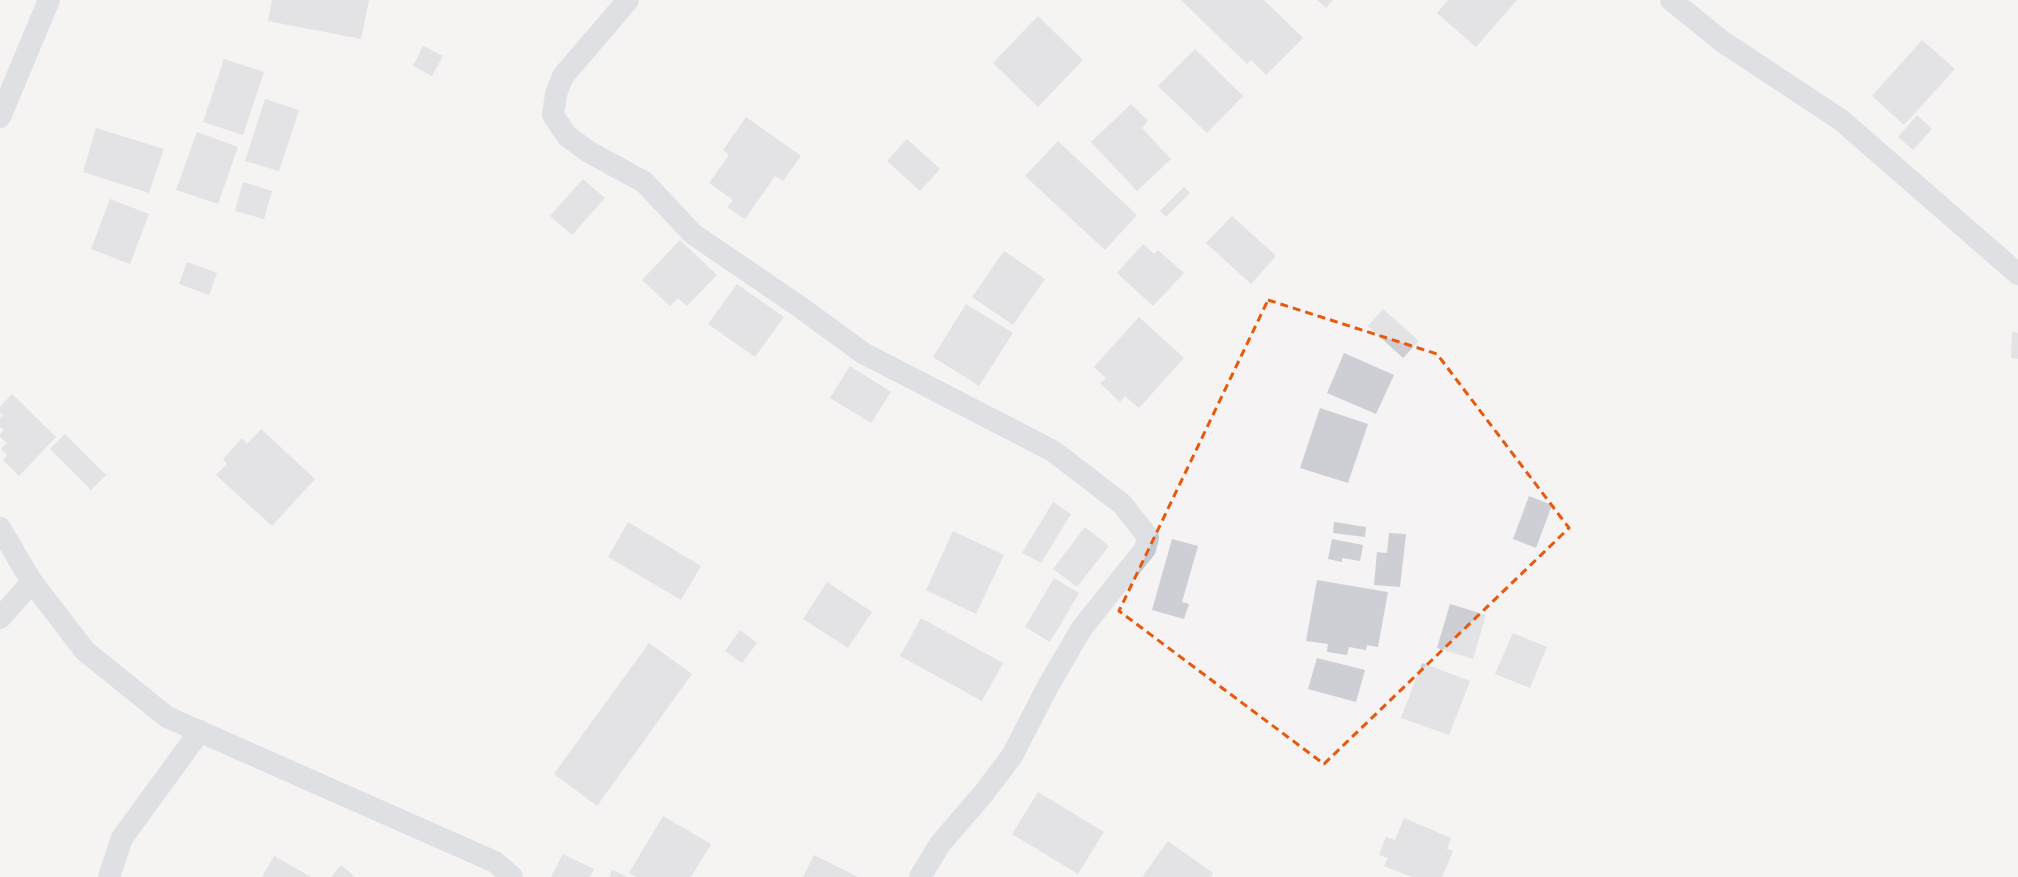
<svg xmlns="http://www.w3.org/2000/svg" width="2018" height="877" font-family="Ubuntu,sans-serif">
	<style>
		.building { fill: #cdcfd5 }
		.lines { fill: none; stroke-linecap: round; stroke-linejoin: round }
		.street { stroke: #c1cad2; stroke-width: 22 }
		.marked { fill: none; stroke: #e8590c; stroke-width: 3; stroke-dasharray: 8 5; stroke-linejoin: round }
	</style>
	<rect width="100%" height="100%" fill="#f5f3f3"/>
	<g class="building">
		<path d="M272,0H369L361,39L268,21Z"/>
		<path d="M1181,0H1264L1303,38L1266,75L1251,60L1247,64Z"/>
		<path d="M1317,0H1333L1326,8Z"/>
		<path d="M1448,0H1517L1476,47L1437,13Z"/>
		<path d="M1038,16L1083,60L1038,107L993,63Z"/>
		<path d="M1922,40L1955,69L1904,125L1872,96Z"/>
		<path d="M423,46L443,56L432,76L413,66Z"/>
		<path d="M1195,49L1243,96L1207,133L1158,86Z"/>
		<path d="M224,59L264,72L243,135L203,122Z"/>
		<path d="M265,99L299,110L279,171L245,161Z"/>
		<path d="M1131,104L1148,121L1142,128L1171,159L1137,191L1091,142Z"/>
		<path d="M1917,115L1932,129L1913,150L1898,137Z"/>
		<path d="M746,117L801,156L783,181L775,176L745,219L727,207L733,200L709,183L729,155L723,150Z"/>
		<path d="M96,128L164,149L149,193L83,172Z"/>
		<path d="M197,132L238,147L218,204L176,190Z"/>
		<path d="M907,139L940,169L920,191L887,161Z"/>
		<path d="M1058,141L1137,215L1105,250L1025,176Z"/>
		<path d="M583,179L605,198L572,235L550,216Z"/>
		<path d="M243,182L272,191L264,219L235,211Z"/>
		<path d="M1184,187L1190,193L1166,217L1160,211Z"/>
		<path d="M110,199L149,214L130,264L91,249Z"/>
		<path d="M1232,216L1276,256L1251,284L1206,243Z"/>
		<path d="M680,240L717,275L687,306L678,298L670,306L642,280Z"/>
		<path d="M1143,244L1154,254L1158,250L1184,273L1153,306L1117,273Z"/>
		<path d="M1004,251L1045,279L1013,325L972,297Z"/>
		<path d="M187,262L217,273L209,295L179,284Z"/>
		<path d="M737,284L784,317L755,357L708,324Z"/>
		<path d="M966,304L1013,333L979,386L933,357Z"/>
		<path d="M1383,309L1419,341L1403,358L1368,326Z"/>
		<path d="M1139,317L1184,358L1139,408L1125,396L1120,402L1100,383L1106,378L1094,367Z"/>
		<path d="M2012,332L2018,333V359L2011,358Z"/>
		<path d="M1344,353L1394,375L1376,414L1327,393Z"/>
		<path d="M850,366L891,392L871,423L830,398Z"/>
		<path d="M12,394L56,437L19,476L3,460L7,455L1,449L7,443L0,437V434L4,430L0,427V418L3,415L0,413V407Z"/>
		<path d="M1320,408L1368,424L1348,483L1300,468Z"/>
		<path d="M261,429L315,479L272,526L216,475L227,464L223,459L242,438L247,444Z"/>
		<path d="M65,434L106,475L91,490L50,449Z"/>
		<path d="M1529,496L1552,505L1536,548L1513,539Z"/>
		<path d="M1053,502L1071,514L1041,563L1022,553Z"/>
		<path d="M628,522L701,566L681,600L608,557Z"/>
		<path d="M1334,522L1366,527L1365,537L1333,533Z"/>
		<path d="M1085,527L1109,546L1077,587L1053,569Z"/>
		<path d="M953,531L1004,555L976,614L926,590Z"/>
		<path d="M1389,533L1406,534L1400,587L1374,585L1377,552L1387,553Z"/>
		<path d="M1172,539L1198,546L1182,602L1189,604L1184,619L1152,610Z"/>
		<path d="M1332,539L1363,545L1360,561L1342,558V562L1328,559Z"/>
		<path d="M1054,578L1079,593L1050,642L1025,627Z"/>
		<path d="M1317,580L1388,592L1378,647L1367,645L1366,650L1349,647L1347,655L1327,652L1328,644L1306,641Z"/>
		<path d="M827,582L872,612L848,648L803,619Z"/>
		<path d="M1450,604L1486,615L1473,659L1437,648Z"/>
		<path d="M921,618L1003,663L982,701L900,656Z"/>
		<path d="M740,630L757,643L742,663L725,651Z"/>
		<path d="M1513,633L1547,647L1530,688L1495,674Z"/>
		<path d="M649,643L692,674L597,806L554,774Z"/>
		<path d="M1317,658L1365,670L1356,702L1308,689Z"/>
		<path d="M1422,663L1470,681L1449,735L1401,718Z"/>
		<path d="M1038,792L1104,832L1078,874L1012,834Z"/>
		<path d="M663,816L711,844L691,877H636L629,873Z"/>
		<path d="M1404,818L1451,838L1447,849L1453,851L1442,877H1412L1384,866L1388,858L1379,855L1386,837L1395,840Z"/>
		<path d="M1168,841L1213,873L1211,877H1142Z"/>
		<path d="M563,854L594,869L590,877H551Z"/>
		<path d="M814,855L858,877H803Z"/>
		<path d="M274,856L311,877H262Z"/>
		<path d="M341,865L354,876L353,877H331Z"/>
		<path d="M612,870L628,877H609Z"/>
	</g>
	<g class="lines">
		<g class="street">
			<path d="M628,0L563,76L556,94L553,115L567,136L589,152L644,182L693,234L800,307L863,353L1053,451L1122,504L1148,537L1145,549L1082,628L1048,686L1012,756L983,794L940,844L920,877"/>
			<path d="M1671,0L1723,42L1841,120L2018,274"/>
			<path d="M0,117L49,0"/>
			<path d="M0,528L32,582L85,651L167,717L495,862L512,877"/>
			<path d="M0,618L32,582"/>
			<path d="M109,877L122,838L200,731"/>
		</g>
	</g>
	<path d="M0 0H2018V877H0ZM1268,300L1437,354L1569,528L1324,764L1119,611Z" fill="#f5f3f3" fill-opacity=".55" fill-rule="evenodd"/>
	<path class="marked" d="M1268,300L1437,354L1569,528L1324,764L1119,611Z"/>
</svg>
